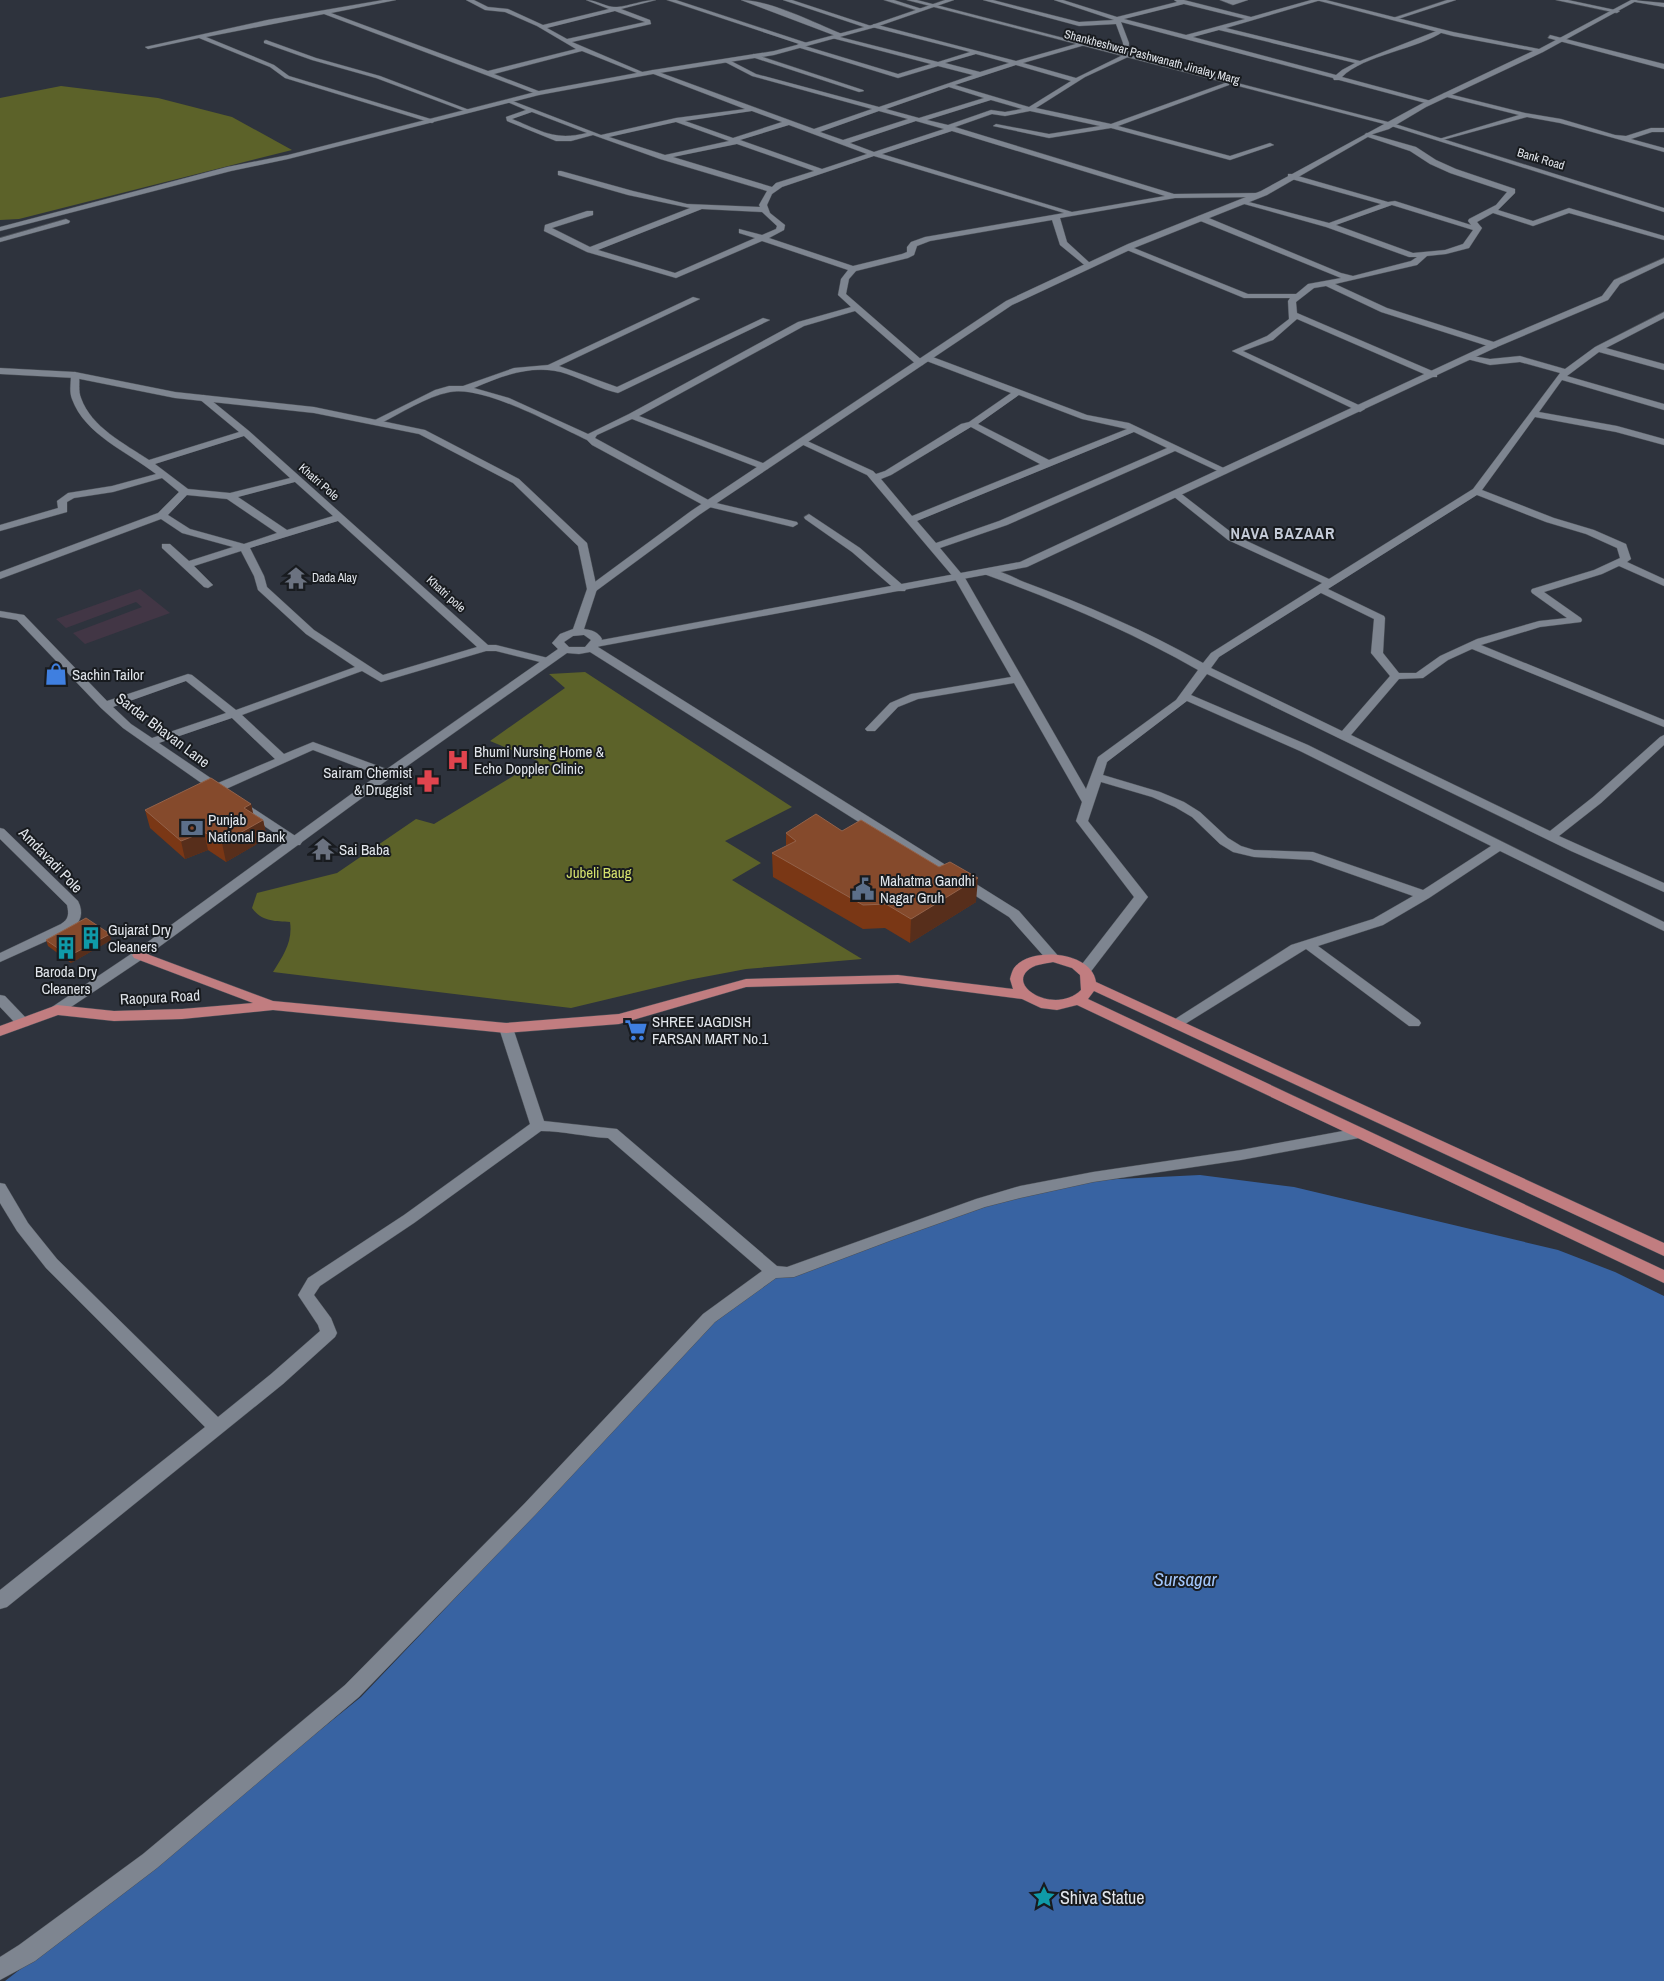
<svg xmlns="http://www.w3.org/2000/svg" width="1664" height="1981" font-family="'Archivo Narrow',sans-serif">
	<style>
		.commercial { fill: #423645 }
		.green { fill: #5c6229 }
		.water { fill: #3863a2 }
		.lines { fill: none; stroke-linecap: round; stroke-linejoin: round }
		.minor-casing { stroke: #4b5057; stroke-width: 1 }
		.tertiary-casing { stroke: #4b5057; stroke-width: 1 }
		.secondary-casing { stroke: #4b5057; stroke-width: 1 }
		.primary-casing { stroke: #4b5057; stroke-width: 1 }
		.minor { fill: #7e8590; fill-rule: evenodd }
		.tertiary { fill: #7e8590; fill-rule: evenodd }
		.secondary { fill: #7e8590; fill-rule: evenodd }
		.primary { fill: #c17d80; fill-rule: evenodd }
		.wall { fill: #7a3715 }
		.shaded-wall { fill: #572e1b }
		.building { fill: #854a2c; stroke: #93624a }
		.labels { text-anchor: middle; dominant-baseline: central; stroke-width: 4; stroke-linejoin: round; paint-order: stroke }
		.far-street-label { font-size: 12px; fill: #e1e5eb; stroke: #181b1f }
		.far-poi-label { font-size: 12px; fill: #e1e5eb; stroke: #181b1f; text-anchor: start }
		.poi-label { font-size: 15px; fill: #e1e5eb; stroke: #181b1f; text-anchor: start }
		.street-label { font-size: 15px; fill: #e1e5eb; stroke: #181b1f }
		.park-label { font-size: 15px; fill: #d3e06c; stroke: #181b1f }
		.far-district-label { font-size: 16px; font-weight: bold; letter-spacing: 1px; fill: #c4cbd8; stroke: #181b1f }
		.near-poi-label { font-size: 18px; fill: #e1e5eb; stroke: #181b1f; text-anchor: start }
		.near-water-label { font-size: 19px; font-style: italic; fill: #a2c6fb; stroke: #181b1f }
	</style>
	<rect width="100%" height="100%" fill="#2e333d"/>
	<path class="commercial" d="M140,589L170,613L85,644L73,633L142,607L136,602L66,628L56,619Z"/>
	<g class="green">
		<path d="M61,86L158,98L232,117L292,150L19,219L0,220V98Z"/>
		<path d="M585,672L792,807L725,841L761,863L732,880L862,959L746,969L688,980L571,1008L273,972C283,956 293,942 290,922C275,921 262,922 252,908L257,893L337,873L416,819L434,824L538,761L490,741L565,688L549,674Z"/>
	</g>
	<path class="water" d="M1200,1175L1294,1187L1558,1250L1615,1272L1664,1296V1981H5L106,1903L361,1697L537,1512L713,1320L776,1276L838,1258L985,1207L1024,1195L1097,1180Z"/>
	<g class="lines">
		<defs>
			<g id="minor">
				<path d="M383,0H396L331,13L488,71L576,49L537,26L505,12L485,10L466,0H474L488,7L508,9L543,25L609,9L586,0C597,0 607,8 617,7C630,6 642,0 656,0L621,9L650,20L651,24L572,42L647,74L642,75L582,51L494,74L541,92L542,93L539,95L324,14L206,37L274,65L289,76L434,120V122L432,123L285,78L270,67L199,38L148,49L145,47L267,20ZM615,11L645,22L567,39L547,28Z"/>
				<path d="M667,0H676L807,43L805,46L898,74L931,64L832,38V36H836L741,0C770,0 815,23 842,34L840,37L938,62L970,52L872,27L867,28L783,0H792L871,26L874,24L1016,61L1083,42L1086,44L1085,45L1023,63L1076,78L1123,55V43L1116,24L1079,26L983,0H993L1079,22L1114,20L1054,0H1063L1117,17L1177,2L1174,0H1184L1251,17L1311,0H1321L1226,28L1360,61L1439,30L1444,31C1419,49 1363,55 1342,77L1431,101V103L1429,104L1339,80H1334L1333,78L1121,22L1129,43L1128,57L1085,77L1036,108L1111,124L1225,83H1229V85L1118,126L1230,156L1270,143L1274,145L1230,160L1111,128L1049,138L993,126L996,124L1049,134L1100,126L1030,111L1005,116L992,114L955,127L1174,194L1258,193L1262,195L1258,197L1175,198L1060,218L1067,242L1091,264L1092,266L1088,268L1060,245L1052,220L930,241L917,246L914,255L908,258L856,271L849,279L846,294L923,361V365H917L855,311L804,326L639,416L768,465V469H762L632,419L597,435L595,438L712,502L797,522L798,524L793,527L705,506L592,445L587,440C555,425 483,385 450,392C425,397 402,413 379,424H373L371,422L435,390L449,386H463L514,368L548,365L693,297L700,299L559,366L617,387L763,318L770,320L618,393C600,389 585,380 567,374C536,363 503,375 474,388L509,398L588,434L629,414L798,322L851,307L838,295L841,279L848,270L762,241L676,278L587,252L544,231L545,225L587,211H593V215L552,228L590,247L690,208L628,195L558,175V171H561L633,191L687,204L760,207L759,205L767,191L660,159L593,135L571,141H556L507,121L506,117L526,110L505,101L510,100L601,135L676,118L745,109L651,73V71L653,70L814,129L872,109L752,76L725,62V60H729L756,74L879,107L973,75L938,66L898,78L797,47V45L799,44ZM1184,4L1245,19L1186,35L1124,19ZM1219,30L1355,63L1342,70L1336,75L1193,37ZM976,54L1009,63L980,72L945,63ZM1016,65L1071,81L1029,107L955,85ZM949,87L984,98L919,118L886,109ZM991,100L1022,109L1005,112L991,110L948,125L927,120ZM752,111L782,122L733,138L685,121ZM879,111L908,119L843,140L820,132ZM532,112L587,133C554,141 542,131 512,119ZM916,121L944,129L874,152L850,143ZM676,122L729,141L665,155L609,137ZM789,125L867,154L822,169L740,140ZM952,131L1165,196L1072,212L882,154ZM737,144L814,171L776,183L772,187L673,157ZM874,156L1064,213L925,237L911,242L907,247V252L902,254L853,266L769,238L784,230L785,225L770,213L767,205L772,194L782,187ZM702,209L762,212L777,226L776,229L762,235L739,229V233L755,238L675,273L598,250Z"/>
				<path d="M1220,0H1248L1233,5Z"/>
				<path d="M1447,0H1456L1395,20L1390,19Z"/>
				<path d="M1556,0H1568L1620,11L1617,13Z"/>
				<path d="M1632,0L1664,3V7L1635,2Z"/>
				<path d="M1550,35L1660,63L1664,64V69L1548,38Z"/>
				<path d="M266,40L316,58L380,76L472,111L467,112L376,78L312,60L264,43V41Z"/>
				<path d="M754,54L863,90L864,91L859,92L752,57L751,56Z"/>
				<path d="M1445,93L1525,113L1561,119L1615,135L1626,136L1651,128H1664V132H1652L1631,139L1664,148V152L1560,123L1527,117L1439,141V139L1519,115L1443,96V94Z"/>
				<path d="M1367,133L1416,147L1436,160L1456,169L1515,189V193L1498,210L1533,221L1569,208L1664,236V240L1569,213L1533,226L1493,213L1477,222L1482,228L1469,248L1446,254L1427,256L1417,265L1335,284L1387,308L1497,343V347L1494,348L1381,312L1326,286L1314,288L1296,302L1297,313L1437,373V377H1431L1297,319L1273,340L1243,351L1363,407L1365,409L1360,412L1232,351L1267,336L1289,319L1288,301L1290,298H1244L1122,248L1129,246L1248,294H1296L1308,284L1341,278L1198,220V216H1204L1341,273L1353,276L1411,261L1417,257H1409L1326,227L1237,202L1241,200L1329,223L1381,204L1288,178V174H1291L1388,202L1395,201L1471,225L1468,221L1469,219L1496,205L1507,192L1450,173L1430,164L1410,151L1365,136V134ZM1392,205L1473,230L1463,244L1445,250L1413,253L1336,225Z"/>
				<path d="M1664,312V318L1606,348L1664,364V370L1599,352L1567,376L1664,404V410L1562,380L1539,412L1617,426L1664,439V445L1616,432L1535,417L1482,490L1554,518L1594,530L1626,544L1631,559L1627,562L1664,579V586L1619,566L1602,574L1544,592L1581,618L1582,620L1581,622L1540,627L1481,645L1664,720V727L1472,649L1448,660L1423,678L1399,679L1351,735L1550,831L1593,797L1660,737L1664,735V745L1601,803L1559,836L1664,883V892L1571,851L1207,674L1191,695L1308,745L1664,922V931L1500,851L1429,898L1383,925L1318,946L1419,1020L1421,1023L1419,1026H1409L1306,949L1177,1029L1172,1027L1170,1024L1172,1021L1291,945L1373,919L1413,896L1311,860L1254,857L1233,852L1220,844L1192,817L1175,807L1152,797L1101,782L1088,821L1148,897L1089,974H1079L1077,971L1079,968L1134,897L1076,821L1082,802L1014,683L918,699L898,707L875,731H867L865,729L890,703L911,694L1011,677L955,579L867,475L797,442L799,440H805L873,471L876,474L885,471L961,424L969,422L1011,393L924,360V356H930L1087,415L1129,423L1230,471L1225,474L1222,473L1175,451L1007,525L940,548L965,578L1086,789L1098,757L1176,700L1198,670C1130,631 1058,601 984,574L983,572L984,570C996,567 1014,578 1024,582C1086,605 1146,631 1203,663L1211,653L1322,583L1228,540L1173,496V492H1179L1236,536L1329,579L1473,489L1560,373L1520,362L1490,365L1467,359V355L1490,359L1520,356L1565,369L1595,347ZM1019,395L1082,419L1127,429L1049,460L978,424ZM971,427L1040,464L912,516L881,479L891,475ZM1134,432L1167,448L999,521L936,543L917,521ZM1477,495L1546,522L1586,534L1617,548L1620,558L1594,570L1532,589L1531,591L1532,593L1567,618L1539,621L1477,639L1440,656L1416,673H1399L1383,653L1385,618L1384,616L1328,589ZM1321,593L1374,619L1371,653L1390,676L1342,731L1211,668L1219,657ZM1187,701L1300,751L1491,846L1423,890L1313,852L1254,850L1241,846L1228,838L1200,812L1184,802L1160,792L1103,775L1107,762Z"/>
				<path d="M75,372L79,375C80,382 78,391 81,398C91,427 125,444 149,460L239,432L198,398L203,395L206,396L249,431L488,645H496L552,659L554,661L548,664L496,651H486L381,682L362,671L242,715L284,754L313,742L392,771L394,774L392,777H384L313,750L226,789L227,791L225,794H217L123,728L101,708L17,620L0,617V611L24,615L107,701L188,674L192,675L236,710L355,667L306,634L258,590L254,576L241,551L194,566L213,585L208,588L204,587L162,548V544H170L189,561L233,547L182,533L161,519L0,579V572L158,513L179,492L162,478L113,492L74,498L67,502V512L0,531V525L58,508L57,501L68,493L112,486L156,474C128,452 85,435 72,399C69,391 71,383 71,375ZM244,436L290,478L230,493L188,489L155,464ZM295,482L333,516L287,530L238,497ZM187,495L227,499L277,533L244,544L190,529L168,515ZM338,521L477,647L383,675L314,630L267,587L264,576L250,548ZM186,681L226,713L152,738L131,724L113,707ZM232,718L275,759L218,783L159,743Z"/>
				<path d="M809,514L860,548L905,587L906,589L905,591H897L852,552L805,519L804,517Z"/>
				<path d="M239,799L300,839L302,842L300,845H292L235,806L233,803Z"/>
				<path d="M0,828L4,829L78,901C84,913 81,922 71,930L0,962V953L61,924C69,919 69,914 67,905L0,839Z"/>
				<path d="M0,995L5,996L28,1020L30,1023L28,1026H18L0,1007Z"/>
				<path d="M506,1023L511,1025L513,1028L544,1121L617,1129L777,1266L787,1267L976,1199L1020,1186L1093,1172L1241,1150L1359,1128L1364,1129L1366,1133L1364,1137L1359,1138L1241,1160L1093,1182L1020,1198L985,1207L892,1240L794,1277L776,1278L715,1322L537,1513L359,1697L157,1868L35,1961L0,1980V1957L19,1945L143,1854L345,1685L525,1503L703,1314L762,1271L608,1138C586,1137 564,1131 541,1131L414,1223L320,1286L314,1295L331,1318L337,1333L335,1337L283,1384L7,1607L0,1609V1590L205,1427L46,1268L17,1231L3,1208L0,1203V1183L5,1184L28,1223L57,1259L218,1417L271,1374L320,1331L318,1325L298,1295L308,1278L404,1215L530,1124L499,1028L501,1025Z"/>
			</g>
			<g id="tertiary">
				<path d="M945,0H954L876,27L774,55L653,74L539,95L288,159L231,171L0,231V227L227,167L288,155L539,91L653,70L774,51L872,25Z"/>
				<path d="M1316,0H1326L1453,32L1539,49L1631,0H1638L1543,52L1426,107L1389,129L1373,134L1267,195L1134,248L1012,305L699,515L596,591H588L587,589L588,587L691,511L1006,301L1128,244L1261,191L1421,104L1533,51L1453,36Z"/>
				<path d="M66,219L70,221L69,223L0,242V238Z"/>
				<path d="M1664,258V263L1620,284L1608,300L1497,347L1027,567L596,647L590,644L596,641L1020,562L1491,343L1602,296L1614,280Z"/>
			</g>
			<g id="secondary">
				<path d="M884,0H894L922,9L919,11Z"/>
				<path d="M907,0H917L1392,123L1664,208V212L1388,125Z"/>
				<path d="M0,368L75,372L175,392L314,407L425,430L519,479L587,543L597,589L584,629C592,630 598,632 602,639L598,647L1019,911L1060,958L1053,962L1048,961L1009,917L590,652L579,654L567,653L362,798L144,958L62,1013H52L50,1010L52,1007L134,952L354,792L558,649L552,643L560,634L573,629L587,589L578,546L513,483L419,434L314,413L175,398L75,378L0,374ZM584,635L591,640L585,647H569L564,642L573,636Z"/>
			</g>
			<path id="primary" d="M139,951L273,1001L506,1023L619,1014L746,979L898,975L1013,989L1010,979C1011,975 1012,971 1014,968C1030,946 1092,951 1096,982L1664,1243V1256L1094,991L1088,999L1664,1270V1283L1077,1005L1057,1010L1041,1008L1022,999L898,983L746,987L619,1024L506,1033L273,1010L182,1019L114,1021L58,1015L0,1036V1026L57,1005L114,1011L182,1009L253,1003L134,958L132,955ZM1053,962L1072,968L1080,975L1081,990C1057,1014 1009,989 1027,971C1034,964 1044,964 1053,962Z"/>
		</defs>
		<use href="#minor" class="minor-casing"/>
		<use href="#tertiary" class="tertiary-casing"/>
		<use href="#secondary" class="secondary-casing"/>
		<use href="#primary" class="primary-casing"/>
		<use href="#minor" class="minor"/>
		<use href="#tertiary" class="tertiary"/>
		<use href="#secondary" class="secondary"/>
		<use href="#primary" class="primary"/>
	</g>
	<g class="wall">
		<path d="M251,804L253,814L263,820L267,838L226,862L208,850L185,859L150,828L145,810Z"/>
		<path d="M842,831L976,902L910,943L885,928L863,929L773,877L772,853L786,846V833Z"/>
		<path d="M46,940H111L71,963L48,946Z"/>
	</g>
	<g class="shaded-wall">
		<path d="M251,804L255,822L244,808Z"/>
		<path d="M263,820L267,838L226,862L222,843Z"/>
		<path d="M204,832L208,850L185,859L181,841Z"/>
		<path d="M978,878L976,902L910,943L911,919Z"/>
		<path d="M110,934L111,940L71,963L69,956Z"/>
	</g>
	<g class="building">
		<path d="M211,778L251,804L244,808L263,820L222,843L204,832L181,841L145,810Z"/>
		<path d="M816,814L842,831L861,820L939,867L950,862L978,878L911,919L886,904L863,905L772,853L796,841L786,833Z"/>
		<path d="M86,918L110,934L69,956L46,940Z"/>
	</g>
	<defs>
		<symbol id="temple-bare" viewBox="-9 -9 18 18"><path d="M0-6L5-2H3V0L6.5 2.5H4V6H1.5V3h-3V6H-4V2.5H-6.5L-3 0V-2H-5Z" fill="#6b7280" stroke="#181b1f" stroke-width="2.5" paint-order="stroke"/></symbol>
		<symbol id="shop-bare" viewBox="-9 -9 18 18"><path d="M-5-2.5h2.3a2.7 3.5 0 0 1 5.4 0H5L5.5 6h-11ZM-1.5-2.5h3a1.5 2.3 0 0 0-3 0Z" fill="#3f7fe0" stroke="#181b1f" stroke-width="2.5" paint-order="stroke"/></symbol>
		<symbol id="hospital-bare" viewBox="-9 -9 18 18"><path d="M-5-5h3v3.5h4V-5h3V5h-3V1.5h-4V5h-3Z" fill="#e0444e" stroke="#181b1f" stroke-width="2.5" paint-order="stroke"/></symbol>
		<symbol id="pharmacy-bare" viewBox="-9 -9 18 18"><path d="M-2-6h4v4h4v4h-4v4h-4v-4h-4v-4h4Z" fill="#e0444e" stroke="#181b1f" stroke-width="2.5" paint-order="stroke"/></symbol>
		<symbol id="bank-bare" viewBox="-9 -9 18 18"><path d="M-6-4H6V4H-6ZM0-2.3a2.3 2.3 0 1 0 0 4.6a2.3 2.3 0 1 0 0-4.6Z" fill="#5c6f8a" stroke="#181b1f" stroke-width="2.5" paint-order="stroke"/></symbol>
		<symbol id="civic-bare" viewBox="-9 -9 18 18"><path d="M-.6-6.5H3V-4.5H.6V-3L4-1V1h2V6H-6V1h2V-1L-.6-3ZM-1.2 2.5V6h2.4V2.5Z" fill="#5c6f8a" stroke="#181b1f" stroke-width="2.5" paint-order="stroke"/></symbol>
		<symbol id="building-bare" viewBox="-9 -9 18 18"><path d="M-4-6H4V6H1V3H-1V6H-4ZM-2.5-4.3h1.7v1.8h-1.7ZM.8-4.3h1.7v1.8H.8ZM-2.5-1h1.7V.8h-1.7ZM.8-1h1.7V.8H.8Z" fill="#0f9aa8" stroke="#181b1f" stroke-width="2.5" paint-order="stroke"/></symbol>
		<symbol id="supermarket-bare" viewBox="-9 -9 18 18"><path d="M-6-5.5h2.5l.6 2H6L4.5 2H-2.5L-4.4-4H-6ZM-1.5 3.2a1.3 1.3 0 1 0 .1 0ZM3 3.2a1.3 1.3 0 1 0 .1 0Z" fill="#3f7fe0" stroke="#181b1f" stroke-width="2.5" paint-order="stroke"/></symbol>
		<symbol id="sight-bare" viewBox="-9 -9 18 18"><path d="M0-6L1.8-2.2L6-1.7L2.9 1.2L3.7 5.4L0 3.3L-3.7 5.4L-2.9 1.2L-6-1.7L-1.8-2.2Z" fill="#0f9aa8" stroke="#181b1f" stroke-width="2.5" paint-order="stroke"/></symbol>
	</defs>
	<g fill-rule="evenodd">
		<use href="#temple-bare" x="280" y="562" width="32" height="32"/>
		<use href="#shop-bare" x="40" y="658" width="32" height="32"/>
		<use href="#hospital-bare" x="442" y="744" width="32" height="32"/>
		<use href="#pharmacy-bare" x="412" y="765" width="32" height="32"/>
		<use href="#bank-bare" x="176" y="812" width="32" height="32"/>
		<use href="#temple-bare" x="307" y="833" width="32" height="32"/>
		<use href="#civic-bare" x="847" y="873" width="32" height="32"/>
		<use href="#building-bare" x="75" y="922" width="32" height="32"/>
		<use href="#building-bare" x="50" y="932" width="32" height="32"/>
		<use href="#supermarket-bare" x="620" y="1014" width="32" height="32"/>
		<use href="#sight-bare" x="1028" y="1881" width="32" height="32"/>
	</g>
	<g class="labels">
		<g class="far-street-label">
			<text transform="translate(1152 57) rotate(15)">Shankheshwar Pashwanath Jinalay Marg</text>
			<text transform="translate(1541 159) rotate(17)">Bank Road</text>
			<text transform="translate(319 482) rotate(41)">Khatri Pole</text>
			<text transform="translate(446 594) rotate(42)">Khatri pole</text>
		</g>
		<g class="far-poi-label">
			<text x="312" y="578">Dada Alay</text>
		</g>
		<g class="poi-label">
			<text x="72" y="674">Sachin Tailor</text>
			<text x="474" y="751">Bhumi Nursing Home &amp;<tspan x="474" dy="17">Echo Doppler Clinic</tspan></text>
			<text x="412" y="772" text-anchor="end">Sairam Chemist<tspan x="412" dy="17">&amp; Druggist</tspan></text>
			<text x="208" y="819">Punjab<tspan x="208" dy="17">National Bank</tspan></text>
			<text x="339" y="849">Sai Baba</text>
			<text x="880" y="880">Mahatma Gandhi<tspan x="880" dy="17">Nagar Gruh</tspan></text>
			<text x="108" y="929">Gujarat Dry<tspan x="108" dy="17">Cleaners</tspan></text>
			<text x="66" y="971" text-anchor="middle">Baroda Dry<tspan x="66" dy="17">Cleaners</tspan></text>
			<text x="652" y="1021">SHREE JAGDISH<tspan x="652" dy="17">FARSAN MART No.1</tspan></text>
		</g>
		<g class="street-label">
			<text transform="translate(163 730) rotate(37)">Sardar Bhavan Lane</text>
			<text transform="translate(51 860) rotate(46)">Amdavadi Pole</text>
			<text transform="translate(160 997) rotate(-3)">Raopura Road</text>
		</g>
		<g class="park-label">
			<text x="599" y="872">Jubeli Baug</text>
		</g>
		<g class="far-district-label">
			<text x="1283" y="533">NAVA BAZAAR</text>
		</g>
		<g class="near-poi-label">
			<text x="1060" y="1897">Shiva Statue</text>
		</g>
		<g class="near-water-label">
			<text x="1185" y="1579">Sursagar</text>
		</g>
	</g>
</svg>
